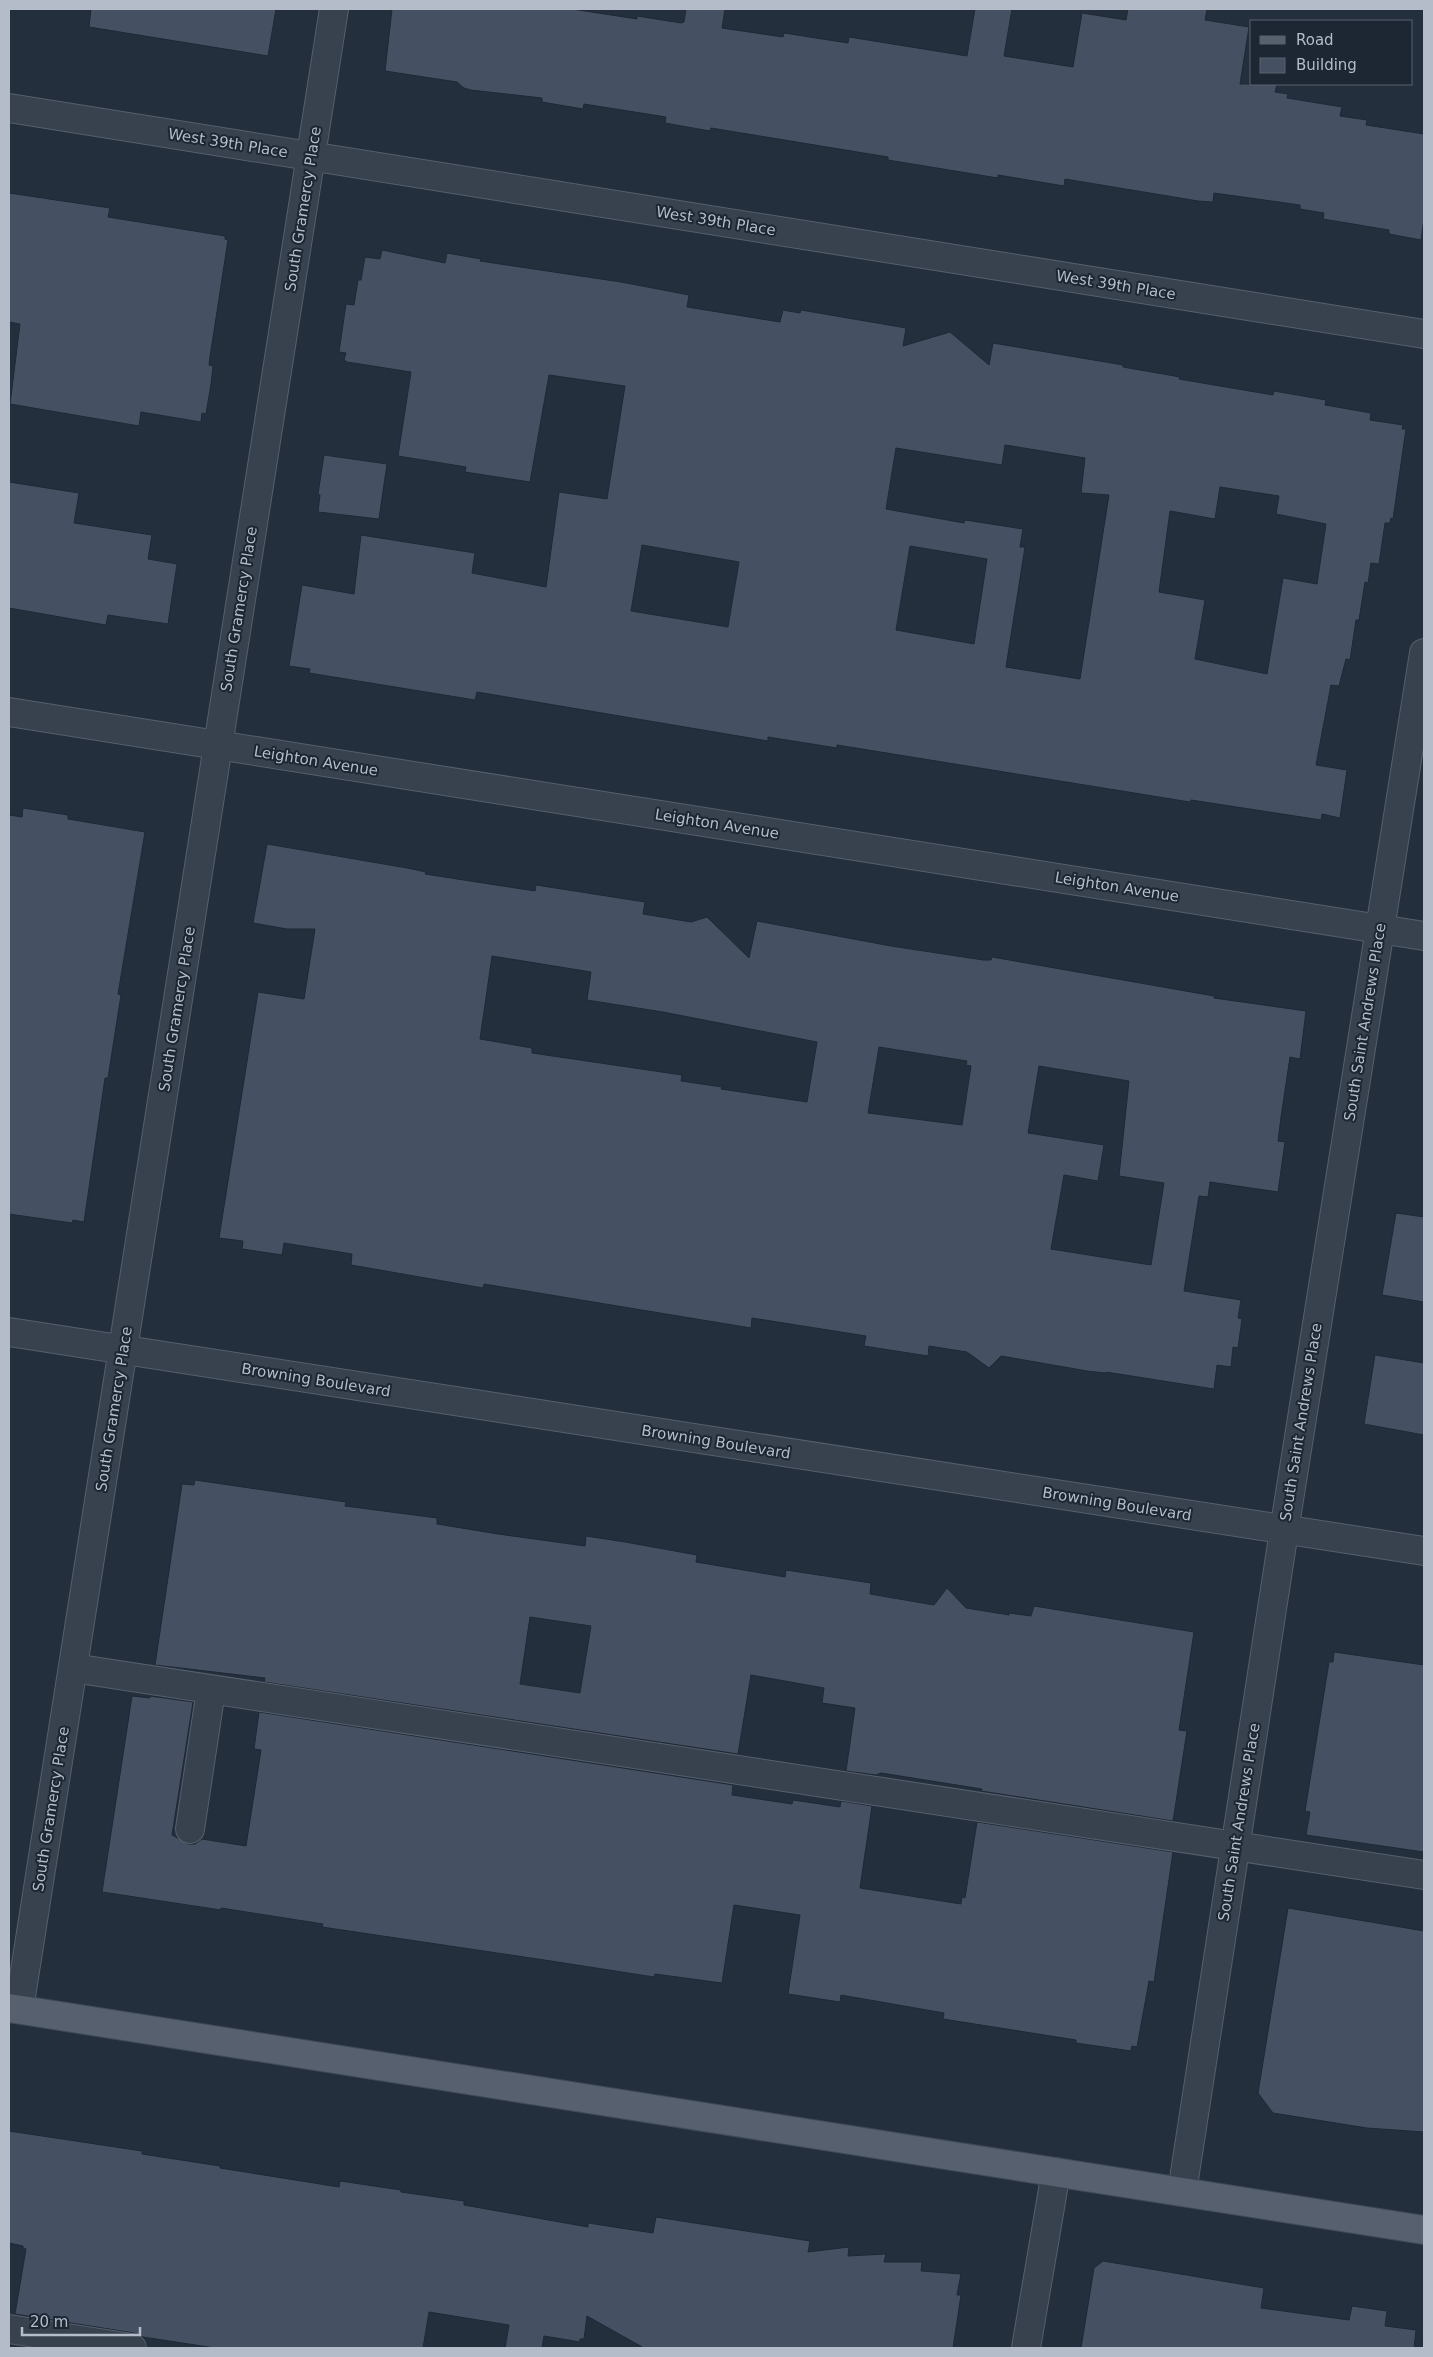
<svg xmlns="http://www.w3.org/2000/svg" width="1433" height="2357" font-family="'DejaVu Sans',sans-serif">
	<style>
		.building { fill: #455162; stroke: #1f2835; fill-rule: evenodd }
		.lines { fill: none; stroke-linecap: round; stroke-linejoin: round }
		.minor-casing { stroke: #565f6c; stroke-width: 30 }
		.major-casing { stroke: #414a57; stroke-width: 30 }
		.minor { stroke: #38414e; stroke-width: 28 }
		.major { stroke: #56606e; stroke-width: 28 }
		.labels { text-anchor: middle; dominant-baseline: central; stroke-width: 4; stroke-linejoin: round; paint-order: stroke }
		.street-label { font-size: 15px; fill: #b4bcc9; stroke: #1d2633 }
	</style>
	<rect width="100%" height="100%" fill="#242f3e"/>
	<g class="building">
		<path d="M91,9H276L268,56L89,27Z"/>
		<path d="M392,9H572L637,19V16L681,23L684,22L686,9H725L722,28L783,37L784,33L848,43L849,37L967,56L975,9H1012L1004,56L1073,67L1082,13L1126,20L1128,9H1207L1205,20L1249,27L1240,84H1277L1275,92L1288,94L1287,98L1342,107L1340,116L1367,120L1366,125L1424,134V218L1421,240L1389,234V230L1323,219L1324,213L1300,209V205L1214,193L1213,202L1198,201L1065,179L1064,186L998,175V178L888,160V157L711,128L710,131L665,123L666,117L584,104L583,109L542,102V98L471,90L464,88L457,82L385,71Z"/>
		<path d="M9,193L110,208L108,217L225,236V239L228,240L210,357L209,365L213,366L211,384L206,414L202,413L201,422L141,412L139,426L10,404L20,324L9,322Z"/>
		<path d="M382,250L445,263L447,253L481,259L480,261L621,282L689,295L687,307L780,322L783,310L800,313L801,310L906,328L903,346L950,332L989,365L993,343L1123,365V367L1180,377L1179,379L1273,395L1274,391L1326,400L1325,405L1371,413L1370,420L1403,425L1402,429H1406L1393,519L1391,518L1390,523H1385L1379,564L1371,563L1368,583L1365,582L1359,620H1356L1350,660L1346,659L1339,686L1331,685L1316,765L1347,770L1340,818L1322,814L1321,820L1191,800L1190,802L837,745V748L768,737V741L477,692L475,700L309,673L310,669L289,666L302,585L354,594L361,535L475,553L472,573L546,587L559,492L607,499L625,386L549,375L530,482L465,472L466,467L398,456L411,372L347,362L344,360L346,353L339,352L346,304L354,305L358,280H361L365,257L380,259ZM1005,445L1085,458L1081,493L1109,495L1080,679L1006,667L1025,547H1020L1023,529L965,520L964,523L886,509L896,448L1002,465ZM1220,487L1279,496L1276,514L1326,524L1317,584L1283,578L1267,674L1195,659L1205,600L1159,592L1170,511L1215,519ZM642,545L739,562L728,627L631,611ZM910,546L987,559L974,644L896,630Z"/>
		<path d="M324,455L387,464L379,519L318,512L320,495L318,494Z"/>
		<path d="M9,482L79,493L74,523L152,535L148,559L177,564L168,624L108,615L106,625L9,608Z"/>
		<path d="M23,808L68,815V819L145,832L118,994L121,995L108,1078H105L84,1222L73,1220L72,1223L9,1214V815L22,817Z"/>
		<path d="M267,844L407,868L426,872L425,874L535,891L536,885L645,902L643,914L691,922L707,917L749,958L757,921L891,946L983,960H991L992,957L1214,996V998L1306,1011L1300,1059L1290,1057L1281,1117L1278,1141L1285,1142L1278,1192L1210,1182L1208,1197L1199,1196L1184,1291L1241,1300L1238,1318L1242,1319L1238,1348L1233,1347L1231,1367L1217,1365L1214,1389L1106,1372L1105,1373L1087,1371L1001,1356L989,1368L967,1352L929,1346L928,1356L864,1346L866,1336L752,1318L751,1328L484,1284L483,1288L351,1265L352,1254L284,1243L282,1255L242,1249L243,1241L219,1238L258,992L304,999L315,929H287L253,923ZM492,956L591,972L587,1000L663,1012L817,1042L807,1102L721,1089L722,1087L681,1081L682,1075L532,1053V1048L480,1039ZM879,1047L967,1061L966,1065L971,1066L962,1125L868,1113ZM1039,1066L1129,1081L1119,1176L1164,1183L1151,1265L1051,1249L1064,1175L1098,1181L1104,1145L1028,1133Z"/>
		<path d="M1396,1213L1424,1217V1302L1382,1295Z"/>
		<path d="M1375,1355L1424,1363V1435L1364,1424Z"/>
		<path d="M195,1480L346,1502L345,1506L437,1518V1524L498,1534L585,1546L586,1536L625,1542L697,1555L696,1562L785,1577L786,1570L871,1583L870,1594L934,1605L947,1588L966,1608L1009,1615V1613L1031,1616L1034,1606L1194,1632L1179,1730L1187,1731L1173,1821L981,1791L982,1789L881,1773L876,1775L846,1771L855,1708L822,1703L824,1688L751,1675L738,1754L264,1682L265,1678L155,1665L182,1484L194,1485ZM530,1617L591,1626L580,1693L520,1684Z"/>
		<path d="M1334,1652L1424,1665V1852L1306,1835L1310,1812L1305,1811L1329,1662H1333Z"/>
		<path d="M132,1696L150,1698V1696L193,1702L172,1835L188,1844H195L202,1839L246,1846L261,1750L254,1749L259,1712L733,1785L732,1795L792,1804L793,1800L840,1807L841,1801L872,1806L860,1888L961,1904L962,1897L965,1898L977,1822L1173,1852L1154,1982L1149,1981L1137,2047L1132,2046L1131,2051L1076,2043V2040L943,2019L944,2013L841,1995L840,2002L788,1994L800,1915L734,1905L722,1983L655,1974L654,1977L551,1961L322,1927L323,1924L221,1908V1910L102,1892Z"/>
		<path d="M1288,1908L1424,1931V2132L1367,2128L1273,2113L1258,2093Z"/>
		<path d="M9,2131L142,2151V2154L220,2166V2168L339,2187L340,2181L401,2190V2192L464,2201V2205L588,2227V2223L653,2233L656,2217L810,2241L808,2252L849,2247L848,2256L886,2254L884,2262H922L921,2271L961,2274L957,2295H961L953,2348H644L587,2316L584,2339H580V2342L544,2336L542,2348H505L509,2325L429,2312L423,2348H215L143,2337L134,2333L15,2314L26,2249L23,2248V2246L9,2243Z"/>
		<path d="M1103,2261L1264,2288L1261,2308L1349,2320L1352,2306L1387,2311L1385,2326L1416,2330L1414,2348H1081L1094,2268Z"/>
	</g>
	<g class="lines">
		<defs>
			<g id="minor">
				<path d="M9,108L1424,334"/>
				<path d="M9,712L1424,936"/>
				<path d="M9,1332L1424,1551"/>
				<path d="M73,1668L1424,1875"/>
				<path d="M190,1829L211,1690"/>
				<path d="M19,2009L334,9"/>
				<path d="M1182,2192L1284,1531L1424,653"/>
				<path d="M9,2329L132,2348"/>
				<path d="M1026,2348L1056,2172"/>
			</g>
			<path id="major" d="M9,2008L1424,2230"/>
		</defs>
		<use href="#minor" class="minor-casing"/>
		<use href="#major" class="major-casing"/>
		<use href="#minor" class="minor"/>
		<use href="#major" class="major"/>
	</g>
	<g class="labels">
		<g class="street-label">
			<text transform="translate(228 143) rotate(9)">West 39th Place</text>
			<text transform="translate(303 209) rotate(-81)">South Gramercy Place</text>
			<text transform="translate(716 221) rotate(9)">West 39th Place</text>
			<text transform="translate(1116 285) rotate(9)">West 39th Place</text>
			<text transform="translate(239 609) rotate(-81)">South Gramercy Place</text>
			<text transform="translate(316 761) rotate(9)">Leighton Avenue</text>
			<text transform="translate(717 824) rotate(9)">Leighton Avenue</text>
			<text transform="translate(1117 887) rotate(9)">Leighton Avenue</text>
			<text transform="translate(177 1009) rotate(-81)">South Gramercy Place</text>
			<text transform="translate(1365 1022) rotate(-81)">South Saint Andrews Place</text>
			<text transform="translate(316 1380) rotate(9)">Browning Boulevard</text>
			<text transform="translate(114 1409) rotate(-81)">South Gramercy Place</text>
			<text transform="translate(1301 1422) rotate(-81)">South Saint Andrews Place</text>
			<text transform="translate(716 1442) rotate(9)">Browning Boulevard</text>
			<text transform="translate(1117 1504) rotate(9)">Browning Boulevard</text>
			<text transform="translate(51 1809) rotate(-81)">South Gramercy Place</text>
			<text transform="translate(1239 1822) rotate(-81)">South Saint Andrews Place</text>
		</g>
	</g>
	<rect width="1433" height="2357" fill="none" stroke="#b4bcc9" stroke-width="20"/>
	<rect x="1250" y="20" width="162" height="65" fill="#1d2633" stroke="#59626f"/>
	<rect x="1260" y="36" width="25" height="8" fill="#56606e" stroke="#59626f"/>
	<text x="1296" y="45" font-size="15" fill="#b4bcc9">Road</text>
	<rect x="1260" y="58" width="25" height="15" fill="#455162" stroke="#59626f"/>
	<text x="1296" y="70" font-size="15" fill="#b4bcc9">Building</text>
	<path d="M22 2327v8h118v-8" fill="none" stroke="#b4bcc9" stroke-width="2.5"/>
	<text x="30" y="2327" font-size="15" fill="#b4bcc9" stroke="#1d2633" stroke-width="4" paint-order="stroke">20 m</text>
</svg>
